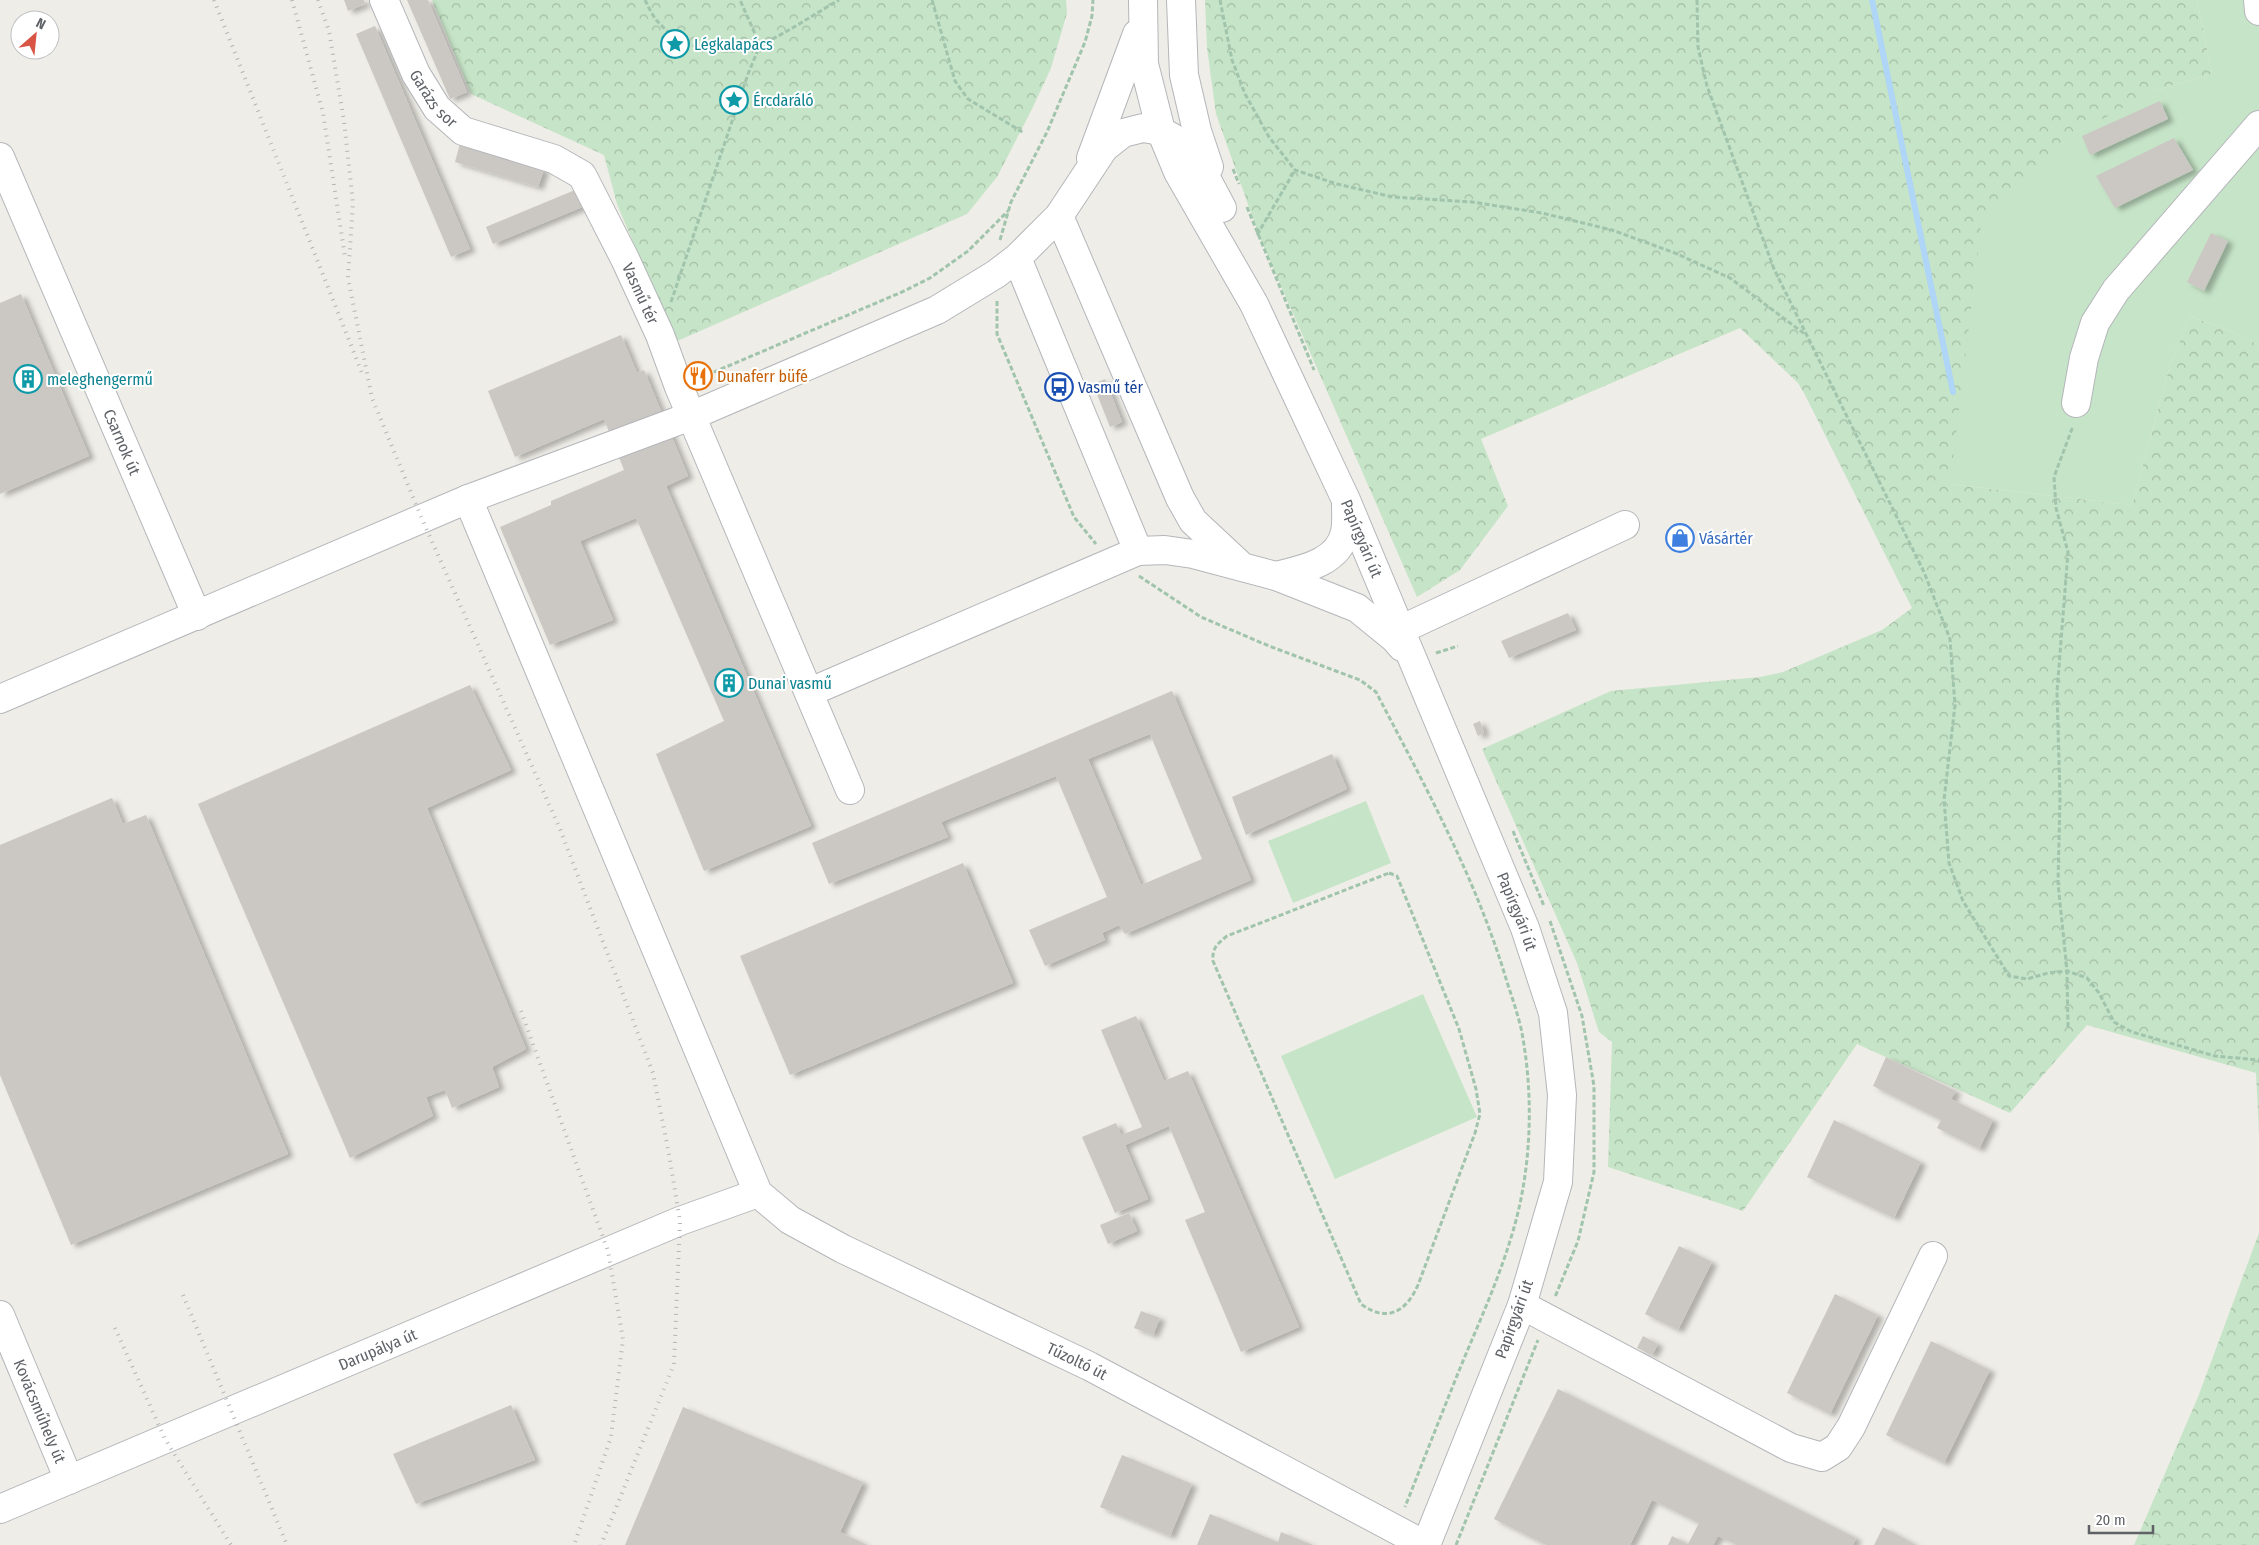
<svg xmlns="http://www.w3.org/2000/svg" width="2259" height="1545" font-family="'Fira Sans Condensed',sans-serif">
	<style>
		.forest { fill: url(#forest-crowns) }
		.garden { fill: #c6e4c7 }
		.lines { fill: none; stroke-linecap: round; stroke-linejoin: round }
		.stream { stroke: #afd5f7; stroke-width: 6 }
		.building { fill: #cbc8c4; fill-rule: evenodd; filter: url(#shadow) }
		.minor-casing { stroke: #b4b6ba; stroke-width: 30 }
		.path { stroke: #a0c4ac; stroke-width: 3; stroke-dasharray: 5 2.5; stroke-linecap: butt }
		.minor { stroke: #fff; stroke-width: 28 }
		.rail { stroke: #b4b5b6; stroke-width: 4; stroke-dasharray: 1 6; stroke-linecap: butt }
		.labels { text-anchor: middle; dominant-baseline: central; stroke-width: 4; stroke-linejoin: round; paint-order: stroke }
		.culture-label { font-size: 16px; fill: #0d838f; stroke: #fff; text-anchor: start }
		.street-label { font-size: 16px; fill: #5e6166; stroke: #fff }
		.food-label { font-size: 16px; fill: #c56008; stroke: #fff; text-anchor: start }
		.transit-label { font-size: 16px; fill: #164399; stroke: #fff; text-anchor: start }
		.shop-label { font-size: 16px; fill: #366cbe; stroke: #fff; text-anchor: start }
	</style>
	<defs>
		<pattern id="forest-crowns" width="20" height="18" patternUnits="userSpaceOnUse" patternTransform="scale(1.25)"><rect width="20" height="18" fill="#c6e4c7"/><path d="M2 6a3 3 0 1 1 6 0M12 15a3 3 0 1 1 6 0" fill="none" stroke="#a4bca5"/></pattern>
		<filter id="shadow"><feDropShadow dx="5.5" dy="3" stdDeviation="2.5" flood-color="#0004"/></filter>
	</defs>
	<rect width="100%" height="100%" fill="#efede7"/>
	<g class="forest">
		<path d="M432,0H1066L1067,13L1051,68L1033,107L997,177L967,214L675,342L617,204L604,155L471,94Z"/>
		<path d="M1205,0H2197L2212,74L2153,91L1950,484L2132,505L2170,365L2190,316L2235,333L2259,345V1134L2256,1073L2087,1025L2010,1113L1857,1044L1743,1211L1608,1167L1612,1042L1599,1032L1577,963L1482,749L1611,691L1760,677L1783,672L1882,630L1912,608L1804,393L1798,383L1740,328L1481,439L1508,506L1460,570L1417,597L1260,238L1216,114L1207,48Z"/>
		<path d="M2259,1233V1545H2134L2198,1397Z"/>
	</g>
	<g class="garden">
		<path d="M2197,0H2259V345L2235,333L2190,316L2170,365L2132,505L1950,484L1981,226L2081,131L2153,91L2212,74Z"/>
		<path d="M1366,801L1391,863L1293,903L1268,841Z"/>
		<path d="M1423,994L1477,1117L1335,1179L1281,1056Z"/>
	</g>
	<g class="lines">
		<path class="stream" d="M1872,0L1953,392"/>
	</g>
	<g class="building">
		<path d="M344,0H364L365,4L348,11Z"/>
		<path d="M407,0H428L467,92L450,99Z"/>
		<path d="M375,26L470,249L451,257L356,34Z"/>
		<path d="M2160,101L2168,119L2090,155L2082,136Z"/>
		<path d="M2174,138L2193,170L2115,208L2096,176Z"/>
		<path d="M460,143L544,169L538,187L455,162Z"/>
		<path d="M575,190L582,207L493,244L486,227Z"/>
		<path d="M2211,233L2228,241L2204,291L2187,282Z"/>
		<path d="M21,294L89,456L0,494V303Z"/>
		<path d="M621,335L637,373L644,370L688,476L666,486L811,826L704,871L656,754L724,721L636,518L580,541L613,620L550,645L500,527L551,505V501L624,470L604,419L515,457L488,391Z"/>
		<path d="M1105,379L1122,422L1110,427L1093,384Z"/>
		<path d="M1568,613L1576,630L1509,658L1501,641Z"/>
		<path d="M470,685L511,770L427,808L526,1049L492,1067L499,1087L452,1108L445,1090L426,1097L433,1116L350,1158L198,804Z"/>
		<path d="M1172,691L1251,880L1125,934L1119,925L1102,933L1105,940L1045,966L1029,930L1107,897L1056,776L941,822L948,837L829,884L812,843ZM1150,734L1202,859L1141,885L1088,759Z"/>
		<path d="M1480,721L1484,733L1478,736L1473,724Z"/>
		<path d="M1332,754L1347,789L1246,835L1232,797Z"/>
		<path d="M112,798L123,824L146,815L288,1154L71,1245L0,1075V845Z"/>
		<path d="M963,863L1013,983L790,1075L740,956Z"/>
		<path d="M1136,1016L1164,1081L1188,1071L1299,1327L1241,1352L1185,1220L1205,1212L1169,1126L1125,1145L1148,1199L1115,1213L1082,1137L1116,1123L1121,1135L1142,1127L1101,1030Z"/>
		<path d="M1886,1057L1956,1091L1951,1099L1993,1120L1979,1149L1937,1128L1941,1120L1873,1086Z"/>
		<path d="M1834,1120L1921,1162L1894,1218L1807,1177Z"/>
		<path d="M1129,1213L1137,1231L1108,1244L1100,1225Z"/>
		<path d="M1679,1246L1712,1262L1678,1330L1645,1314Z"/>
		<path d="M1835,1294L1878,1315L1830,1414L1787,1393Z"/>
		<path d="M1141,1311L1160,1318L1153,1335L1134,1328Z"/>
		<path d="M1643,1336L1658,1344L1652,1355L1637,1348Z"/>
		<path d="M1931,1341L1990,1370L1944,1463L1886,1435Z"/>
		<path d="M1558,1389L1856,1538L1853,1545H1737L1718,1536L1713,1545H1668L1672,1536L1688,1544L1699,1523L1652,1500L1630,1545H1546L1494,1519Z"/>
		<path d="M511,1405L535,1460L416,1504L393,1454Z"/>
		<path d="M683,1407L863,1482L840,1532L867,1545H625Z"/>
		<path d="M1122,1455L1192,1484L1170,1536L1100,1507Z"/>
		<path d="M1210,1514L1278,1542L1281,1532L1313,1545H1197Z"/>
		<path d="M1883,1527L1916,1545H1874Z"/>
	</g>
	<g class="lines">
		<defs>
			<g id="minor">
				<path id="s1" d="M384,0L416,74L437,108L463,131L554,159L582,175L625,259L660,335L679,387L850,790"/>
				<path id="s2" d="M1143,0L1144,64L1161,131L1178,172L1254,304L1346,500L1525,928L1553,1013L1562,1095L1558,1182L1522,1305L1426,1545"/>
				<path d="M1181,0L1184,75L1197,131L1209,167"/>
				<path d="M2258,0L2259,11"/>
				<path id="s3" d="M0,157L197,616"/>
				<path d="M1091,158L1137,34"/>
				<path d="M1059,216L1180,498L1193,521L1238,563"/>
				<path d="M1017,258L1138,551"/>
				<path d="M2076,403L2084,358L2095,323L2116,290L2259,125"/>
				<path id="s4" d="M468,499L758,1193L790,1220L843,1249L1089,1366L1425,1545"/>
				<path d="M1276,576C1301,570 1339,563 1345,532C1347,523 1346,513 1346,504"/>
				<path d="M1400,630L1625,525"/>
				<path d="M810,692L1138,551L1165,550L1193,554L1276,576L1357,608L1395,639L1402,647"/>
				<path d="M0,699L468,499L691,416L937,310L996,274L1017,258L1059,216L1104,148L1123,133L1143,128L1161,131L1180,142L1197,161L1222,208"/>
				<path d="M1522,1305L1791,1448L1822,1457L1838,1447L1851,1427L1933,1256"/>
				<path id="s5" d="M0,1315L69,1480"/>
				<path id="s6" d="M0,1509L680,1221L758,1193"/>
			</g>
		</defs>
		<use href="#minor" class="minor-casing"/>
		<g class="path">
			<path d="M645,0C649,8 653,17 659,23C683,50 729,59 762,44C788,32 813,15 839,0"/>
			<path d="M932,0L955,81L968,99L1024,133"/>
			<path d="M1220,0L1232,60L1245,94L1269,137L1295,170L1337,184L1393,197L1472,202L1542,213L1612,230L1675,253L1730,278L1806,335"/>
			<path d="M1697,0L1698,47L1707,86L1774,269L1924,572L1950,639L1955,705L1944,800L1949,863L1963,901L2009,976L2027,979L2048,973L2067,971L2087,978L2099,993L2114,1022L2132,1032L2215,1056L2259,1060"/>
			<path d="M1233,169L1239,184"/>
			<path d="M1247,207L1314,370"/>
			<path d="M1257,235L1295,170"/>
			<path d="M1000,240L1011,202L1047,132L1085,42L1092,16L1093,0"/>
			<path d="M997,301V334L1074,517L1096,544"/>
			<path d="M671,302L748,74L760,45L740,0"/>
			<path d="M700,378L902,292L930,278L968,251L1008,211"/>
			<path d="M1139,576L1201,617L1269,646L1360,680L1376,692C1425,786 1477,880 1507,982C1512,997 1517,1012 1521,1028C1534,1093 1532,1167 1513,1231C1500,1276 1481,1318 1463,1361C1443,1410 1424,1459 1405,1507"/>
			<path d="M1436,653L1458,646"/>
			<path d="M1513,831L1544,906"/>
			<path d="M1389,873L1397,876L1459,1029L1476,1089L1480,1114L1475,1133L1418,1285C1406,1312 1387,1323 1361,1304L1213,961C1212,948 1217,944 1227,936Z"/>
			<path d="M1550,921L1582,1016L1594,1086V1172L1578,1241L1555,1297"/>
			<path d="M2068,1027L2067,971L2058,883L2060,798L2057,692L2068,552L2056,508L2054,477L2073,426"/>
			<path d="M1456,1545L1538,1340"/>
		</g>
		<use href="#minor" class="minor"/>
		<g class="rail">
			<path d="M214,0L362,373"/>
			<path d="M292,0L323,113L345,257"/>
			<path d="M318,0L329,31L344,121L353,203L348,278L372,398L422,519L560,829L653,1073L669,1154L680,1221L674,1364L601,1545"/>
			<path d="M521,1011L608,1251L623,1339L611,1437L574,1545"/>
			<path d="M183,1295L287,1545"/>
			<path d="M115,1328L165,1439L231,1545"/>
		</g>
	</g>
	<defs>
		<symbol id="sight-ring" viewBox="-11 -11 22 22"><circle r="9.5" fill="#fff" stroke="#0f9aa8" stroke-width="1.5"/><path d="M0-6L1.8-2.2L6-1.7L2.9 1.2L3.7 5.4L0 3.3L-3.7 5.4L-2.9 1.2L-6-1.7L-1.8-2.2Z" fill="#0f9aa8"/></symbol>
		<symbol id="restaurant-ring" viewBox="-11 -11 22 22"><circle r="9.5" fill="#fff" stroke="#e8710a" stroke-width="1.5"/><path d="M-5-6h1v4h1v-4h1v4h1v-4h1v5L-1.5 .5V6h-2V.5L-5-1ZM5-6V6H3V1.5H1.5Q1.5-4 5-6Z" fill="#e8710a"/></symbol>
		<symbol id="building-ring" viewBox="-11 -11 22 22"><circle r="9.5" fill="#fff" stroke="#0f9aa8" stroke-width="1.5"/><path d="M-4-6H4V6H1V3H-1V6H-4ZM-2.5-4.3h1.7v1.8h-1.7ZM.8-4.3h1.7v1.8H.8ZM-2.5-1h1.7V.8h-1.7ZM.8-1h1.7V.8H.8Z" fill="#0f9aa8"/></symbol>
		<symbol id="bus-ring" viewBox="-11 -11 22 22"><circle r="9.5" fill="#fff" stroke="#1a4fb4" stroke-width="1.5"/><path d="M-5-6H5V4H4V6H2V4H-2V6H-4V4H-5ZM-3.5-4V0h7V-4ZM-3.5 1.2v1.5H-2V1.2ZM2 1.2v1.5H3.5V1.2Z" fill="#1a4fb4"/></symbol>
		<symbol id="shop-ring" viewBox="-11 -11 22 22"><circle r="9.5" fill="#fff" stroke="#3f7fe0" stroke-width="1.5"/><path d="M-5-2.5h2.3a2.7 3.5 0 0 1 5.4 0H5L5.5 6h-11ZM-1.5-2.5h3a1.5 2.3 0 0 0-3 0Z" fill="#3f7fe0"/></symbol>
	</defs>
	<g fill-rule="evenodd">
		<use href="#sight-ring" x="659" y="28" width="32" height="32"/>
		<use href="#sight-ring" x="718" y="84" width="32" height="32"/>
		<use href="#restaurant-ring" x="682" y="360" width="32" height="32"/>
		<use href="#building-ring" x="12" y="363" width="32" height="32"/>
		<use href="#bus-ring" x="1043" y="371" width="32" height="32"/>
		<use href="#shop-ring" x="1664" y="522" width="32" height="32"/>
		<use href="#building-ring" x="713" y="667" width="32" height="32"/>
	</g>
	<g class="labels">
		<g class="culture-label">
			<text x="694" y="44">Légkalapács</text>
			<text x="753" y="100">Ércdaráló</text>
			<text x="47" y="379">meleghengermű</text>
			<text x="748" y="683">Dunai vasmű</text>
		</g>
		<g class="street-label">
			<text stroke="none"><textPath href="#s1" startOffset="111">Garázs sor</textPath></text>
			<text stroke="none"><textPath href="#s1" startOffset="415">Vasmű tér</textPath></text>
			<text stroke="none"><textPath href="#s3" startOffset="310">Csarnok út</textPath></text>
			<text stroke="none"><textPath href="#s2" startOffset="588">Papírgyári út</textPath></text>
			<text stroke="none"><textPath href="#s2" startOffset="992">Papírgyári út</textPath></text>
			<text transform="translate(1514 1319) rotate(-70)">Papírgyári út</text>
			<text stroke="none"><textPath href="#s6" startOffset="410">Darupálya út</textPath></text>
			<text stroke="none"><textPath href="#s4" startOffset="1114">Tűzoltó út</textPath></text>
			<text stroke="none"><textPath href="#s5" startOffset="104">Kovácsműhely út</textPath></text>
		</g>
		<g class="food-label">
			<text x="717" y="376">Dunaferr büfé</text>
		</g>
		<g class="transit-label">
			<text x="1078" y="387">Vasmű tér</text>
		</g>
		<g class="shop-label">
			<text x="1699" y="538">Vásártér</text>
		</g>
	</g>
	<g transform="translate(35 35) rotate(27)"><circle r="24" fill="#ffffff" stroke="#bfc0c2"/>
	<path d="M0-4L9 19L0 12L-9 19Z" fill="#d85443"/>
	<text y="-8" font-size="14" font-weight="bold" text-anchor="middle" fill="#5e6166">N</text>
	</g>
	<path d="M2089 1525v8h64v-8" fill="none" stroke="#5e6166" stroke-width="2.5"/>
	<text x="2096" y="1525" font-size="15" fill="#5e6166" stroke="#ffffff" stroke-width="4" paint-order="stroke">20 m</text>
</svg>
